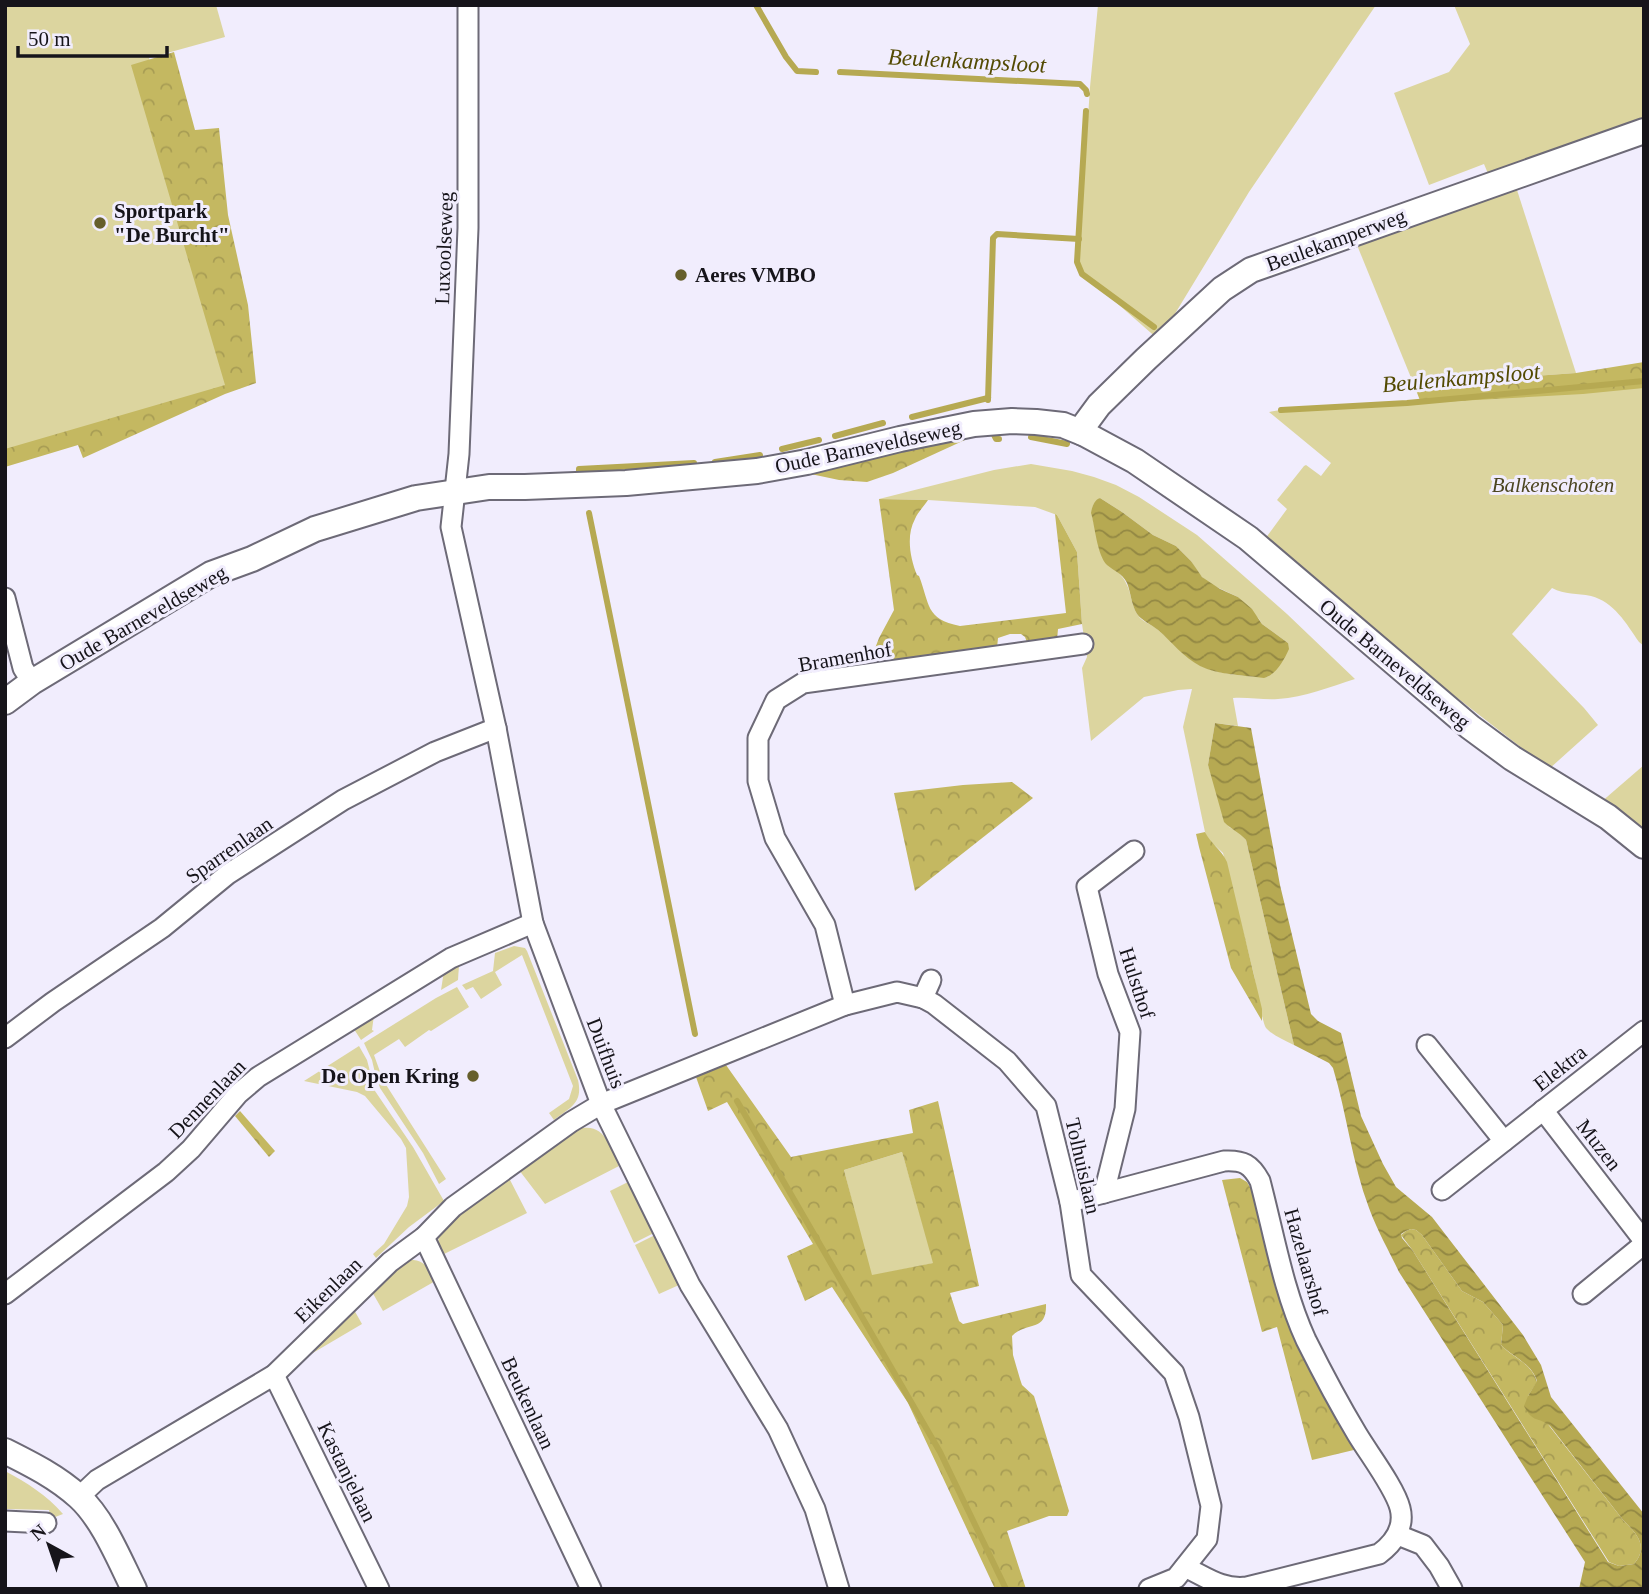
<svg xmlns="http://www.w3.org/2000/svg" width="1649" height="1594" font-family="'Times New Roman',serif">
	<style>
		.green { fill: #dcd59f; fill-rule: evenodd }
		.forest { fill: url(#forest-crowns); fill-rule: evenodd }
		.water { fill: url(#water-waves); fill-rule: evenodd }
		.lines { fill: none; stroke-linecap: round; stroke-linejoin: round }
		.stream { stroke: #b6a952; stroke-width: 6 }
		.minor-casing { stroke: #6d6a77; stroke-width: 23 }
		.tertiary-casing { stroke: #6d6a77; stroke-width: 28 }
		.minor { stroke: #fff; stroke-width: 19 }
		.tertiary { stroke: #fff; stroke-width: 24 }
		.poi-dot { fill: #665f2b; stroke: #f1edfd; stroke-width: 2.5 }
		.labels { text-anchor: middle; dominant-baseline: central; stroke-width: 6; stroke-linejoin: round; paint-order: stroke }
		.poi-label { font-size: 21px; font-weight: bold; fill: #16141a; stroke: #f1edfd; text-anchor: start }
		.street-label { font-size: 21px; fill: #16141a; stroke: #f1edfd }
		.park-label { font-size: 21px; font-style: italic; fill: #4c4621; stroke: #f1edfd }
		.water-label { font-size: 23px; font-style: italic; fill: #534a02; stroke: #f1edfd }
	</style>
	<defs>
		<pattern id="forest-crowns" width="20" height="18" patternUnits="userSpaceOnUse" patternTransform="scale(1.75)"><rect width="20" height="18" fill="#c4b861"/><path d="M2 6a3 3 0 1 1 6 0M12 15a3 3 0 1 1 6 0" fill="none" stroke="#a89d54"/></pattern>
		<pattern id="water-waves" width="16" height="10" patternUnits="userSpaceOnUse" patternTransform="scale(1.75)"><rect width="16" height="10" fill="#b6a952"/><path d="M0 5q4-4 8 0t8 0" fill="none" stroke="#938843"/></pattern>
	</defs>
	<rect width="100%" height="100%" fill="#f1edfd"/>
	<g class="green">
		<path d="M5,5H216L225,37L149,58L241,388L5,457Z"/>
		<path d="M1098,5H1376L1249,192L1159,340L1078,269L1090,87Z"/>
		<path d="M1454,5H1644V121L1489,176L1484,164L1429,185L1394,93L1449,72L1470,44Z"/>
		<path d="M1517,190L1576,373L1414,385L1357,245Z"/>
		<path d="M1644,386V646L1639,642C1626,623 1614,602 1591,596C1577,593 1565,595 1552,588L1512,634L1584,708L1598,725L1549,769L1380,638L1265,539L1287,509L1277,500L1304,466L1306,465L1321,476L1331,463L1269,412L1286,409L1536,396Z"/>
		<path d="M1031,464L1072,471L1094,477L1116,485L1139,497L1197,535L1287,614L1355,679C1330,687 1305,697 1278,699C1263,700 1248,697 1233,698L1238,726L1215,723L1208,765L1229,827L1239,832L1246,840L1294,1045C1284,1040 1273,1036 1266,1028C1262,1022 1256,985 1254,975C1244,934 1233,893 1223,853L1208,839L1205,832L1183,727L1192,689L1178,690L1144,697L1091,741L1082,668L1087,657L1082,624L1077,552L1057,515L1035,507L928,500L879,499L994,470ZM1100,498L1122,512L1153,535L1176,546L1191,561L1198,573L1208,583L1238,597L1259,619L1262,624L1288,643L1268,677C1248,677 1216,674 1199,665C1183,656 1172,641 1158,630C1153,625 1145,623 1140,618C1131,608 1132,594 1126,583C1123,576 1117,572 1113,566C1106,554 1091,524 1092,511C1092,505 1096,501 1100,498Z"/>
		<path d="M1644,765V836L1600,803Z"/>
		<path d="M514,946L525,948L527,951L578,1080C583,1103 571,1107 554,1120L549,1113L569,1099L573,1086L522,955L495,972L502,985L481,999L473,987L466,990L462,985L493,971L495,953Z"/>
		<path d="M459,965L458,980L441,990L444,971Z"/>
		<path d="M457,987L469,1007L431,1031L429,1030L405,1047L399,1039L374,1055L383,1080L446,1179L439,1184L423,1153L380,1088L375,1073L372,1060L364,1043L436,998Z"/>
		<path d="M374,1015L372,1030L374,1031L361,1040L352,1026Z"/>
		<path d="M359,1046L367,1060L375,1091L413,1147L444,1201L409,1227L376,1258L373,1254L384,1244L407,1206L409,1197L406,1148L401,1139L365,1096L357,1092L304,1081Z"/>
		<path d="M580,1125L583,1128C606,1125 611,1149 619,1166L545,1204L519,1170Z"/>
		<path d="M902,1152L934,1263L871,1276L844,1170Z"/>
		<path d="M509,1178L527,1213L442,1255C440,1248 436,1241 440,1234C447,1217 493,1189 509,1178Z"/>
		<path d="M630,1181L654,1233L634,1243L610,1191Z"/>
		<path d="M655,1235L679,1285L659,1294L635,1245Z"/>
		<path d="M405,1260C422,1258 428,1266 437,1280L383,1311L371,1290Z"/>
		<path d="M353,1308L362,1324L306,1357Z"/>
		<path d="M5,1471C27,1483 47,1495 63,1514L50,1519L49,1510L5,1509Z"/>
	</g>
	<g class="forest">
		<path d="M174,52L195,130L219,128L228,215L248,305L256,383L225,394L83,458L78,445L5,467V449L225,385L131,65Z"/>
		<path d="M1644,362V388L1583,394L1421,403L1414,385L1576,373Z"/>
		<path d="M967,439L893,473L867,482L839,480L806,473L923,446Z"/>
		<path d="M879,499L928,500C924,506 918,512 915,519C906,535 910,558 917,575L919,576C930,604 925,619 960,626L1066,613L1055,514L1057,515L1077,552L1082,624L1058,629L1057,640L1028,645L1025,637L1021,634H1010L998,638L997,648L894,661L890,651L884,650L874,651L879,638L894,610Z"/>
		<path d="M1012,782L1033,798L915,891L894,793L963,785Z"/>
		<path d="M1205,832C1211,844 1221,849 1227,862L1262,1009V1021L1231,968L1199,847L1196,834Z"/>
		<path d="M726,1065L791,1157L913,1133L909,1110L938,1101L979,1286L950,1293L959,1321L963,1324L1046,1304C1047,1333 1026,1321 1012,1336L1013,1355L1020,1379L1022,1385L1034,1396L1069,1511L1067,1516H1049L1007,1531L1026,1589H995L908,1403L832,1287L805,1301L787,1256L813,1244L727,1102L708,1111L696,1077ZM902,1152L933,1263L872,1275L844,1170Z"/>
		<path d="M240,1111L275,1151L269,1157L235,1116Z"/>
		<path d="M1240,1178L1247,1182L1257,1199L1275,1287L1290,1324L1358,1449L1312,1460L1277,1327L1262,1332L1222,1180Z"/>
		<path d="M1411,1229L1416,1230L1422,1235L1462,1291L1483,1302L1503,1325L1501,1345C1513,1358 1532,1363 1537,1382L1528,1396L1547,1423L1623,1520C1637,1534 1649,1546 1634,1564L1619,1566L1609,1562L1413,1251L1401,1235L1406,1231Z"/>
	</g>
	<g class="water">
		<path d="M1100,498L1122,512L1153,535L1176,546L1191,561L1202,577L1220,589L1238,597L1252,609L1262,624L1288,643L1289,649C1284,660 1276,675 1264,678C1243,675 1218,675 1200,666C1183,657 1172,642 1158,630C1151,624 1142,621 1137,614C1131,604 1131,593 1127,583C1122,573 1114,571 1107,565C1097,555 1095,526 1091,513C1092,507 1094,500 1100,498Z"/>
		<path d="M1215,723L1251,728L1280,885L1311,1014L1318,1021L1341,1033L1361,1116L1383,1164L1396,1187L1432,1217L1523,1335L1541,1365L1551,1397L1644,1514V1589H1579L1585,1562L1399,1272C1389,1251 1377,1230 1369,1208C1352,1163 1347,1114 1333,1068L1329,1063L1294,1045L1246,840C1239,832 1231,829 1224,822L1208,765ZM1411,1229L1416,1230L1422,1235L1462,1291L1483,1302L1503,1325L1501,1345C1513,1357 1532,1364 1537,1381L1528,1396L1524,1406C1533,1424 1538,1416 1550,1426L1623,1520C1637,1534 1649,1546 1634,1564L1619,1566L1608,1562L1413,1251L1402,1238L1401,1234L1406,1231Z"/>
	</g>
	<g class="lines">
		<g class="stream">
			<path d="M756,5L786,57L797,71L816,72"/>
			<path d="M840,72L1080,84L1086,90L1087,94"/>
			<path d="M1086,111L1077,262L1082,274L1154,327"/>
			<path d="M988,400L993,238L997,234L1079,239"/>
			<path d="M1281,410L1407,403L1644,381"/>
			<path d="M912,417L988,398"/>
			<path d="M994,435L996,439H999"/>
			<path d="M835,436L883,423"/>
			<path d="M1031,437L1067,444"/>
			<path d="M782,449L819,440"/>
			<path d="M715,462L760,455"/>
			<path d="M579,471V469L694,463"/>
			<path d="M589,513L695,1034"/>
			<path d="M737,1101L940,1452L1006,1589"/>
		</g>
		<defs>
			<g id="minor">
				<path d="M468,5V228L459,454L451,527L496,728L533,923L601,1104L690,1285L778,1429L815,1509L839,1589"/>
				<path d="M5,598L23,668L32,682"/>
				<path d="M923,998L931,980"/>
				<path d="M845,1005L825,925L775,838L758,781V738L776,700L803,683L1083,644"/>
				<path d="M5,1038L53,1002L162,928L228,874L343,800L435,752L496,728"/>
				<path d="M1427,1045L1504,1141"/>
				<path d="M1543,1110L1644,1241"/>
				<path d="M1442,1190L1644,1031"/>
				<path d="M1104,1193L1125,1109L1130,1032L1108,974L1087,887L1134,851"/>
				<path d="M1070,1202L1224,1161C1243,1160 1251,1164 1260,1181C1274,1234 1283,1290 1306,1340C1322,1372 1339,1404 1357,1434C1369,1454 1395,1488 1400,1508C1405,1527 1394,1543 1379,1554L1247,1587C1222,1590 1206,1577 1185,1567"/>
				<path d="M424,1237L591,1589"/>
				<path d="M5,1294L166,1172L191,1149L238,1094L258,1077L451,958L533,923"/>
				<path d="M1583,1294L1644,1244"/>
				<path d="M274,1375L379,1589"/>
				<path d="M79,1497L97,1480L274,1375L390,1262L424,1237L453,1207L571,1122L601,1104L845,1005L897,992L923,998L934,1004L1007,1061L1046,1106L1070,1202L1081,1275L1174,1373L1189,1417L1211,1506L1207,1539L1176,1578L1149,1589"/>
				<path d="M5,1521L46,1523"/>
				<path d="M1398,1535L1423,1545L1439,1566L1452,1589"/>
			</g>
			<g id="tertiary">
				<path d="M1083,433L1085,424L1099,405L1146,359L1222,289L1251,270L1644,131"/>
				<path d="M5,702L32,682L211,574L252,559L315,529L416,498L489,487H525L626,483L757,471L807,462L900,439L974,424L1012,421L1036,422L1063,425L1083,433L1135,461L1248,538L1470,727L1512,758L1608,817L1644,846"/>
				<path d="M5,1451C31,1464 57,1477 79,1497C103,1519 119,1559 134,1589"/>
			</g>
		</defs>
		<use href="#minor" class="minor-casing"/>
		<use href="#tertiary" class="tertiary-casing"/>
		<use href="#minor" class="minor"/>
		<use href="#tertiary" class="tertiary"/>
	</g>
	<g class="poi-dot">
		<circle cx="100" cy="223" r="7"/>
		<circle cx="681" cy="275" r="7"/>
		<circle cx="473" cy="1076" r="7"/>
	</g>
	<g class="labels">
		<g class="poi-label">
			<text x="114" y="211">Sportpark<tspan x="114" dy="24">"De Burcht"</tspan></text>
			<text x="695" y="275">Aeres VMBO</text>
			<text x="459" y="1076" text-anchor="end">De Open Kring</text>
		</g>
		<g class="street-label">
			<text transform="translate(1336 240) rotate(-20)">Beulekamperweg</text>
			<text transform="translate(444 248) rotate(-88)">Luxoolseweg</text>
			<text transform="translate(868 447) rotate(-12)">Oude Barneveldseweg</text>
			<text transform="translate(143 618) rotate(-30)">Oude Barneveldseweg</text>
			<text transform="translate(845 657) rotate(-10)">Bramenhof</text>
			<text transform="translate(1395 664) rotate(40)">Oude Barneveldseweg</text>
			<text transform="translate(229 850) rotate(-35)">Sparrenlaan</text>
			<text transform="translate(1137 983) rotate(72)">Hulsthof</text>
			<text transform="translate(606 1053) rotate(69)">Duifhuis</text>
			<text transform="translate(1560 1068) rotate(-38)">Elektra</text>
			<text transform="translate(207 1099) rotate(-46)">Dennenlaan</text>
			<text transform="translate(1599 1145) rotate(52)">Muzen</text>
			<text transform="translate(1083 1166) rotate(77)">Tolhuislaan</text>
			<text transform="translate(1306 1262) rotate(74)">Hazelaarshof</text>
			<text transform="translate(328 1290) rotate(-44)">Eikenlaan</text>
			<text transform="translate(528 1403) rotate(65)">Beukenlaan</text>
			<text transform="translate(347 1472) rotate(64)">Kastanjelaan</text>
		</g>
		<g class="park-label">
			<text x="1553" y="485">Balkenschoten</text>
		</g>
		<g class="water-label">
			<text transform="translate(967 61) rotate(3)">Beulenkampsloot</text>
			<text transform="translate(1461 378) rotate(-5)">Beulenkampsloot</text>
		</g>
	</g>
	<rect width="1649" height="1594" fill="none" stroke="#16141a" stroke-width="14"/>
	<g transform="translate(49 1545) rotate(320)" stroke="#f1edfd" stroke-width="5" paint-order="stroke">
	<path d="M0-5L12 26L0 18L-12 26Z" fill="#16141a"/>
	<text y="-10" font-size="19" font-weight="bold" text-anchor="middle" fill="#16141a">N</text>
	</g>
	<path d="M18 46v10h149v-10" fill="none" stroke="#16141a" stroke-width="3.5"/>
	<text x="28" y="46" font-size="21" fill="#16141a" stroke="#f1edfd" stroke-width="5" paint-order="stroke">50 m</text>
</svg>
